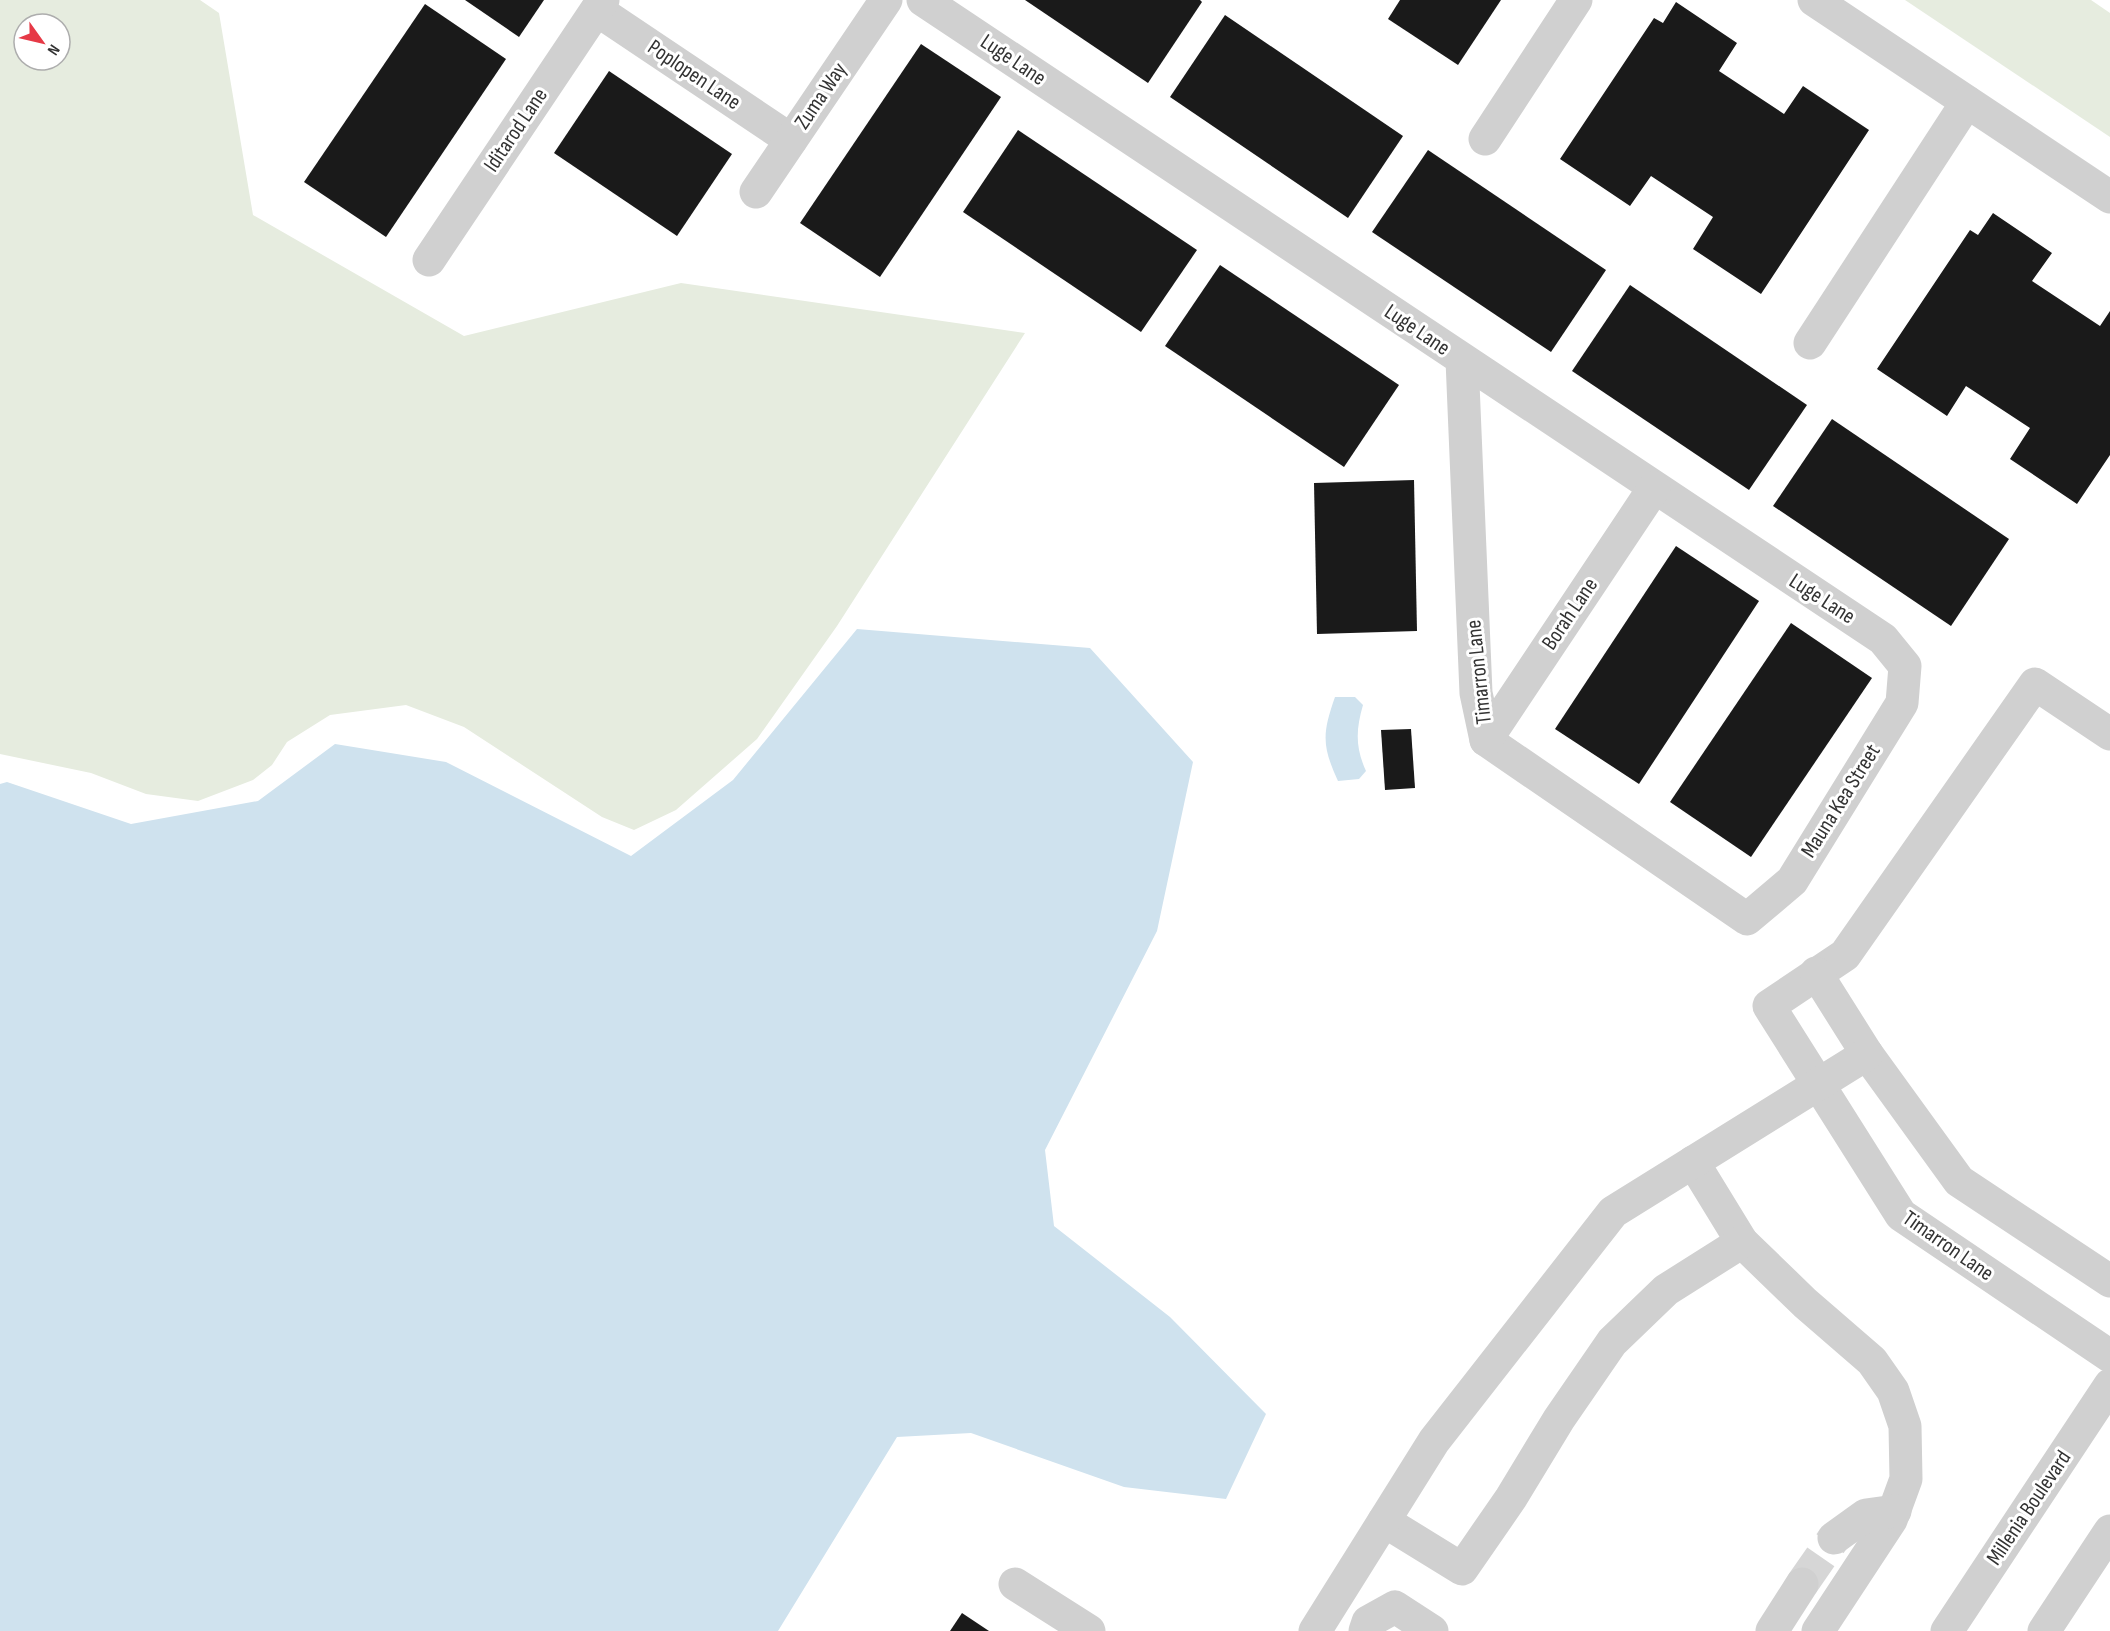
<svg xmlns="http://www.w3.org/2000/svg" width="2110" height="1631" font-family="'Sofia Sans Condensed',sans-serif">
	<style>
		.green { fill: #e6ecdf; fill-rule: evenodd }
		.water { fill: #cfe2ee }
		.building { fill: #1a1a1a }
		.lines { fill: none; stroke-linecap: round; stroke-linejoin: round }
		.minor-tunnel { stroke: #d6d6d6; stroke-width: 33; stroke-dasharray: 33 16; stroke-linecap: butt }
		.minor { stroke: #d0d0d0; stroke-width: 33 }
		.labels { text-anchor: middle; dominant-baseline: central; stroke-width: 6; stroke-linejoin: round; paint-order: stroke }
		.street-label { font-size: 22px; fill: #333; stroke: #fff }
	</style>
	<rect width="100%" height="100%" fill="#fff"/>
	<g class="green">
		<path d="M0,0H200L219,13L253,215L464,336L681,283L1025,333L837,626L757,739L676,810L634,830L602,817L464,727L406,705L330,715L287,742L272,765L253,780L198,801L146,794L91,773L0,754ZM24,24H60V60H24Z"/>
		<path d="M1905,0H2091L2110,13V137Z"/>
	</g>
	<g class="water">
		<path d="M857,629L1090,648L1193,762L1157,931L1045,1150L1054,1226L1170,1317L1266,1414L1226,1499L1124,1487L971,1433L897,1437L778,1631H0V784L7,782L131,824L258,801L335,744L446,762L631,856L733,780Z"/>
		<path d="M1335,697H1355L1363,705C1356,729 1355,747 1366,771L1359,779L1338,781C1322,746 1322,734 1335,697Z"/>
	</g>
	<g class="building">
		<path d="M465,0H544L519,37Z"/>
		<path d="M1025,0H1200L1202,2L1148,83Z"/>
		<path d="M1400,0H1501L1458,65L1388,19Z"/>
		<path d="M1676,2L1737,43L1719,71L1784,114L1803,86L1869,130L1761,294L1693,249L1713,217L1651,176L1630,206L1560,159L1654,18L1663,23Z"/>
		<path d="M425,4L506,59L386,237L304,182Z"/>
		<path d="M1225,15L1403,136L1348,218L1170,97Z"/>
		<path d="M921,44L1001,97L880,277L800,223Z"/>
		<path d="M609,71L732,154L677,236L554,153Z"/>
		<path d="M1018,130L1197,250L1141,332L963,212Z"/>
		<path d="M1428,150L1606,270L1551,352L1372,232Z"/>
		<path d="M1993,213L2052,253L2032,281L2100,326L2110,311V455L2077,504L2010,459L2030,428L1966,386L1947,416L1877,369L1970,230L1978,235Z"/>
		<path d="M1220,265L1399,385L1344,467L1165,346Z"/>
		<path d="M1630,285L1807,405L1749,490L1572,371Z"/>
		<path d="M1832,419L2009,539L1951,626L1773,506Z"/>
		<path d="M1414,480L1417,631L1317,634L1314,483Z"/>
		<path d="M1676,546L1759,601L1639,784L1555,729Z"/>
		<path d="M1791,623L1872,678L1751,857L1670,802Z"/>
		<path d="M1411,729L1415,788L1385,790L1381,730Z"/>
		<path d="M962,1613L989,1631H950Z"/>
	</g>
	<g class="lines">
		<path class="minor-tunnel" d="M1802,1584L1834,1538"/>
		<g class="minor">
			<path d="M923,0L1883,639L1905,666L1902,703L1792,881L1747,919L1486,740L1476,693L1462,360"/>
			<path d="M1814,0L2110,197"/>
			<path d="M597,10L791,140"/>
			<path d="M1485,139L1576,0"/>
			<path d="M756,192L886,0"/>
			<path d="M429,260L603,0"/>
			<path d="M1810,343L1967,102"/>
			<path d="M2110,734L2035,684L1845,955L1769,1006L1901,1215L2110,1356"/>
			<path d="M1486,740L1654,488"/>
			<path d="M1816,973L1867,1054L1959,1181L2110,1281"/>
			<path d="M1693,1162L1742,1242L1805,1303L1872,1361L1893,1391L1905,1426L1906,1479L1891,1520L1818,1631"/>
			<path d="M1384,1521L1462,1569L1511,1498L1559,1419L1612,1342L1666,1290L1742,1242"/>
			<path d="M1834,1538L1866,1515L1895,1511"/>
			<path d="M1015,1584L1089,1631"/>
			<path d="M1315,1631L1434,1441L1613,1212L1867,1054"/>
			<path d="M1365,1631L1368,1622L1395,1607L1432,1631"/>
			<path d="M1772,1631L1802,1584"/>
			<path d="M1947,1631L2110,1385"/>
			<path d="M2044,1631L2110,1531"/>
		</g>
	</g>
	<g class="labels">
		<g class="street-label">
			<text transform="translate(1013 60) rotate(34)">Luge Lane</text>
			<text transform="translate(694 75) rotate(34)">Poplopen Lane</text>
			<text transform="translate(821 96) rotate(-56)">Zuma Way</text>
			<text transform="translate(516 130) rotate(-56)">Iditarod Lane</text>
			<text transform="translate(1417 330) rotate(34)">Luge Lane</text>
			<text transform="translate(1822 599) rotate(33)">Luge Lane</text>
			<text transform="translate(1570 614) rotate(-56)">Borah Lane</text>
			<text transform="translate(1479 672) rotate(-96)">Timarron Lane</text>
			<text transform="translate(1841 801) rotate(-58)">Mauna Kea Street</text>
			<text transform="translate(1948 1246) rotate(35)">Timarron Lane</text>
			<text transform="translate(2029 1508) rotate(-56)">Millenia Boulevard</text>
		</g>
	</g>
	<g transform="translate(42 42) rotate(124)"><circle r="28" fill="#ffffff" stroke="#adadad" stroke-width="1.5"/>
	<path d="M0-4.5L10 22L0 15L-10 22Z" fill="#e63946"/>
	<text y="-9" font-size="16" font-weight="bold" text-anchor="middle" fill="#333333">N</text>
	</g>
</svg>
